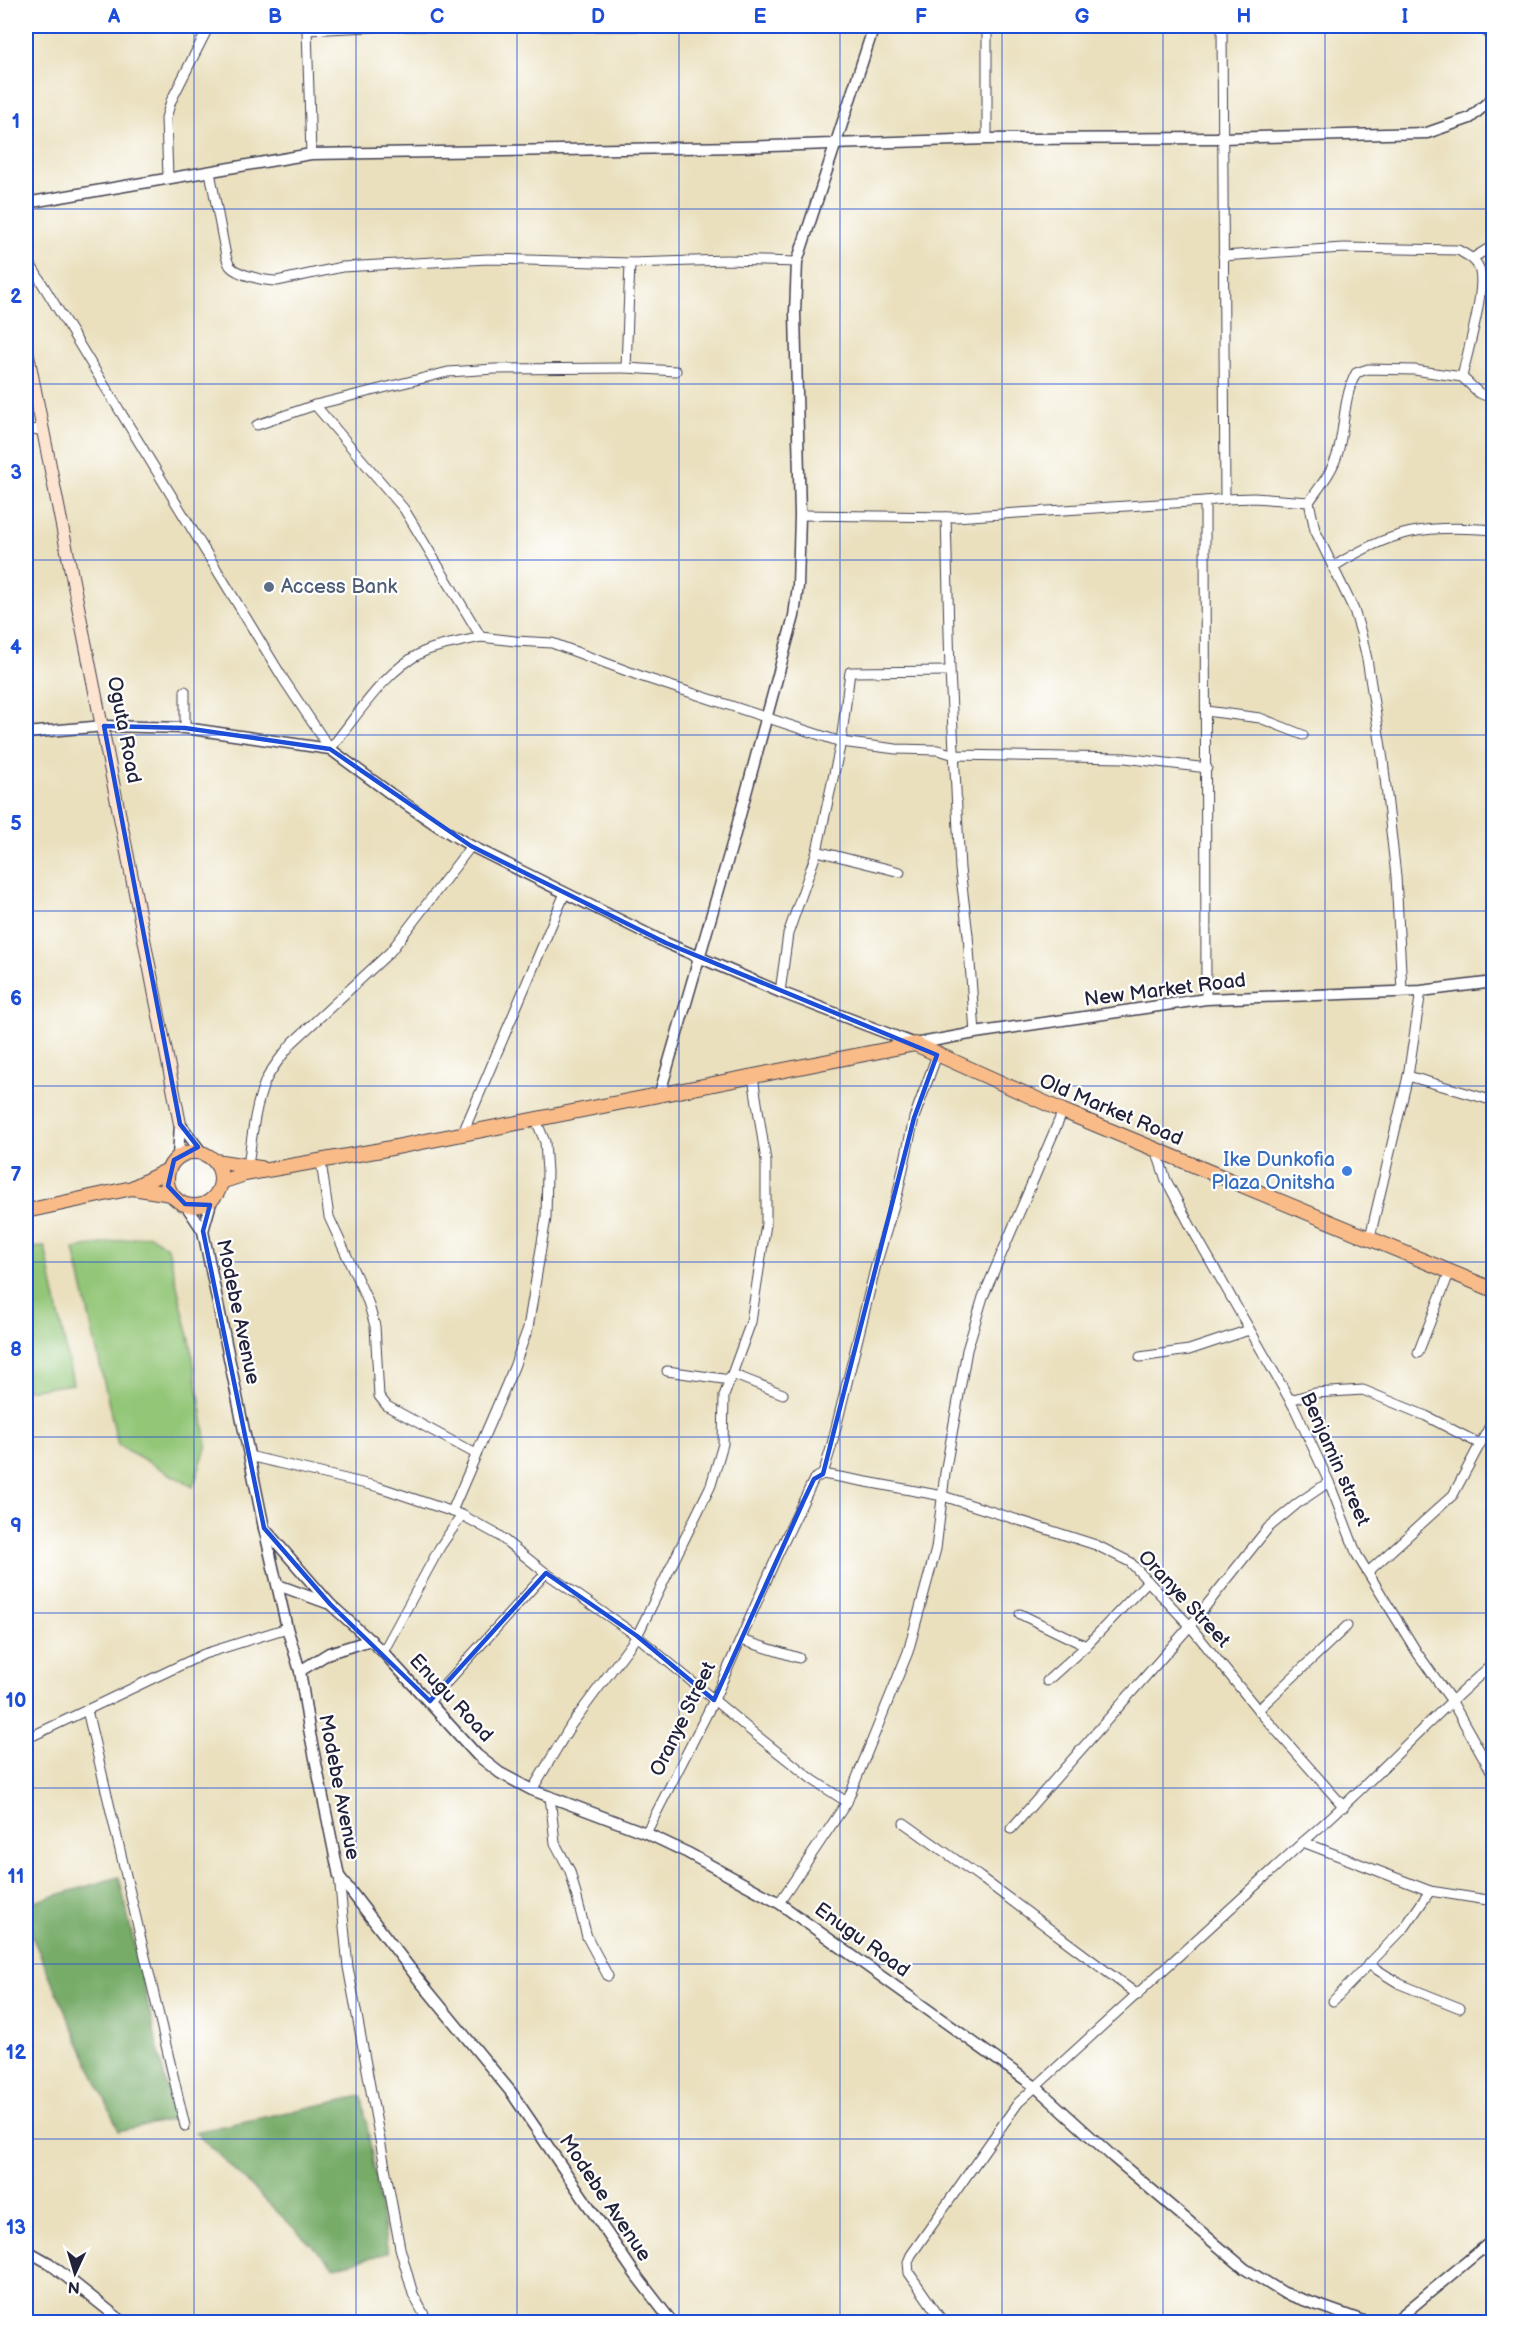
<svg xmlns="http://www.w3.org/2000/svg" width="1519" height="2348" font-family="'Balsamiq Sans',sans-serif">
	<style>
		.green { fill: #93c677; stroke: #5a7459; stroke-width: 1.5 }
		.forest { fill: #76ab68; stroke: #4c6652; stroke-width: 1.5 }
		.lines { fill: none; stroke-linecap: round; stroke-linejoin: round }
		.minor-casing { stroke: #403e4f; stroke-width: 11 }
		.tertiary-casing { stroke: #403e4f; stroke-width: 13 }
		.secondary-casing { stroke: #403e4f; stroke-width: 14 }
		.primary-casing { stroke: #403e4f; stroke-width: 16 }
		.minor { stroke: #fff; stroke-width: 9 }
		.tertiary { stroke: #fff; stroke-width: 10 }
		.secondary { stroke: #fde4d0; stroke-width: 12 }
		.primary { stroke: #f9bc89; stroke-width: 14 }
		.marked { fill: none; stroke: #1d4ed8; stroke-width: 4.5; stroke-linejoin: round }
		.grid { fill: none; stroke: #1d4ed8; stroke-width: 1.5; stroke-opacity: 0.55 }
		.service-dot { fill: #5c6f8a; stroke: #fff; stroke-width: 2 }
		.shop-dot { fill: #3f7fe0; stroke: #fff; stroke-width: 2 }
		.labels { text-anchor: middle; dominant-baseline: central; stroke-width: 4.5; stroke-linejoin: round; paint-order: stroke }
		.service-label { font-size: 20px; fill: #4e5e75; stroke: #fff; text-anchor: start }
		.street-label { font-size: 20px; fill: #22223b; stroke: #fff }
		.shop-label { font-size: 20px; fill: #366cbe; stroke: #fff; text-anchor: end }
		.neatline { fill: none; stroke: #1d4ed8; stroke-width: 2 }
		.grid-label { font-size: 20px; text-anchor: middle; font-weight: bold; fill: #1d4ed8 }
	</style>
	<rect width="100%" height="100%" fill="#fff"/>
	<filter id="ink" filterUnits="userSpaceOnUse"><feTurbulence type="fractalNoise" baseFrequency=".0167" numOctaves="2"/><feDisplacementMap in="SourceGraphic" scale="12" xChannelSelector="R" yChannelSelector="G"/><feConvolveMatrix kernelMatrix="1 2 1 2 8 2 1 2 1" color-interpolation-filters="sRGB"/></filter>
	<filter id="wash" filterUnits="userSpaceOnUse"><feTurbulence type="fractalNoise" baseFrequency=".008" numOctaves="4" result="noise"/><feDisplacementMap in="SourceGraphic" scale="24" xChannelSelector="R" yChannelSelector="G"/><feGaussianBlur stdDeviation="1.35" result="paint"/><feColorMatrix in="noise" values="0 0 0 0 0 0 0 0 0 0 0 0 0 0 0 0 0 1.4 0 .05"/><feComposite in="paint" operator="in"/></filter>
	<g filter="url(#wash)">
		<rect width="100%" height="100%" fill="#eae0be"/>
		<g class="green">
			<path d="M150,1235L168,1248L191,1345L207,1445L193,1487L118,1445L74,1249Z"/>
			<path d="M45,1247L73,1384L26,1390V1248Z"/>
		</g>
		<g class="forest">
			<path d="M119,1877L174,2119L119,2131L26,1923V1904Z"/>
			<path d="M362,2096L388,2253L334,2267L195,2132Z"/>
		</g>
	</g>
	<g filter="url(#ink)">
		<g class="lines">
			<defs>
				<g id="minor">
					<path d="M307,26V30L391,26H685"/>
					<path d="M987,26V139"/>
					<path d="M1481,26L1494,39"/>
					<path d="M307,30L311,154"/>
					<path d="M210,172L226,256C227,259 228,263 230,266C237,275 266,281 277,281L342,267L488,259L630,263L726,260L797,262"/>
					<path d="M168,178L166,118L171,101L209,26"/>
					<path d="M1223,256L1343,248L1458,250C1468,256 1478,260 1480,272C1485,292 1467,354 1462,377"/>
					<path d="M26,257L284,680L330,749C357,716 385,670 423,652C440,644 463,642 481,637"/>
					<path d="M1473,258L1494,245"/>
					<path d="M630,263L626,368L676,371"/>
					<path d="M315,405L404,509L481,637L515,641L552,643L643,677L841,742L896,749L938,750L955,755L1125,758L1207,768"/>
					<path d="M257,425L315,405L448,372L495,369L626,368"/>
					<path d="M26,429L41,430"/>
					<path d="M1225,499L1254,498L1309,502L1315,530L1354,610L1361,633L1367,659L1383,760L1396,876L1402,991"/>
					<path d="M1205,501L1225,499L1222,26"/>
					<path d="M1309,502C1320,486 1333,471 1338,452C1345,426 1343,398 1356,373L1368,369L1414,370L1462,377L1479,393L1494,399"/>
					<path d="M800,515L955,517L1205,501L1206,999"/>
					<path d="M946,517L950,671L960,869L968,935L975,1033"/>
					<path d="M1333,567C1391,530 1426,524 1494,530"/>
					<path d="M1206,711L1260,718L1303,735"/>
					<path d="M185,728V691"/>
					<path d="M817,851L900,872"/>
					<path d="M1421,991L1408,1076L1494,1101"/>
					<path d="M780,992L788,934L817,851L841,742L850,672L950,671"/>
					<path d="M462,1135L565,893"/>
					<path d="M1156,1150L1166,1180L1191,1227L1295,1409L1329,1482L1357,1555L1418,1654L1451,1700L1494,1776"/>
					<path d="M321,1162L329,1217L368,1302L375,1326L379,1396L387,1406L476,1454"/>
					<path d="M248,1166C252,1138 254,1109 265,1082C271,1068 283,1055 292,1043L390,952L471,846"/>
					<path d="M1370,1237L1408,1076"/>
					<path d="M1418,1353L1450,1271"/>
					<path d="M1140,1357L1189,1350L1249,1330"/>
					<path d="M667,1371L730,1380"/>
					<path d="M732,1374L783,1394"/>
					<path d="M1290,1400L1315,1393L1363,1390L1426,1416L1480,1444"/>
					<path d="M249,1456L379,1487L462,1515L498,1535L546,1573L637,1636L756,1735L813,1780L847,1802"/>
					<path d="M823,1474L831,1448L876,1265L898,1192L914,1118L937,1055"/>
					<path d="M452,1511L514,1367L528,1328L546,1218L547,1172L545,1142L536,1120"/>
					<path d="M1368,1572L1453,1495L1494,1418"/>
					<path d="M1020,1614L1086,1646"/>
					<path d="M741,1640L799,1658"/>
					<path d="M383,1652L440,1547L462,1515"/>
					<path d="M1047,1681L1086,1646L1148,1581"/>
					<path d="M430,1701L546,1573"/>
					<path d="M87,1710L185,2126"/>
					<path d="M1258,1710L1347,1626"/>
					<path d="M26,1739L204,1654L287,1628"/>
					<path d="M532,1790L571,1725L637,1636L711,1485L723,1444L724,1396L751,1322L766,1224V1161L753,1077"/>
					<path d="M550,1796L555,1843L570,1871L587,1937L608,1976"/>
					<path d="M904,1823L980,1877L1138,1995"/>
					<path d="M1011,1829L1190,1626L1268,1528L1298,1503L1329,1482"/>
					<path d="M646,1833L714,1700L777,1556L814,1479L823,1474L943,1496L1096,1545L1130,1562L1190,1626L1258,1710L1344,1807"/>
					<path d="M1303,1842L1430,1891L1494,1901"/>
					<path d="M339,1876L348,1967L400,2248L413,2294L428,2322"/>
					<path d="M779,1903L847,1802L908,1652L936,1549L945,1473L967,1350L983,1297L1063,1111"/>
					<path d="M1368,1964L1400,1984L1460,2008"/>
					<path d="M1333,2001L1405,1927L1430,1891"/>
					<path d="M1480,2250L1494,2254"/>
					<path d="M943,2322L909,2273L908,2262L911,2255L1018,2103L1303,1842C1370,1785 1427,1720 1494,1663"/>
				</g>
				<g id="tertiary">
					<path d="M26,203L311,154L741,147L987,139L1221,138L1427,133L1470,118L1494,97"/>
					<path d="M26,733L104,726L185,728L330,749L391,794L441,828L471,846L666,943L780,992L915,1044L975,1033L1206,999L1421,991L1494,982"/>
					<path d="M659,1096L733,841L794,616L798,586L800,515L795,313L797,262L874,26"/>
					<path d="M180,1124L202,1153"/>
					<path d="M178,1156L180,1124"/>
					<path d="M185,1204L203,1231L264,1528L287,1628L300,1671L309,1729L339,1876L419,1980L511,2092L635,2274L672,2322"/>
					<path d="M203,1231L212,1199"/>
					<path d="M264,1528L330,1604L383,1652L477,1755L500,1773L532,1790L646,1833L688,1853L779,1903L1037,2088L1113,2157L1245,2269L1284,2293L1366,2322"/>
					<path d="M278,1585L327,1603"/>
					<path d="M300,1671L329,1653L371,1640"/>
					<path d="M26,2250L49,2263L123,2322"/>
					<path d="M1394,2322L1494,2239"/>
				</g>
				<path id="secondary" d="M26,345C78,604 130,864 180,1124"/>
				<g id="primary">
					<circle cx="194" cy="1179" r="27"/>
					<path d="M215,1161L260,1168"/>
					<path d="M221,1182L245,1174L381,1150L915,1044L1063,1111L1494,1290"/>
					<path d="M134,1187L168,1170"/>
					<path d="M26,1211L132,1188L171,1194"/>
				</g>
			</defs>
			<use href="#minor" class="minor-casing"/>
			<use href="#tertiary" class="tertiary-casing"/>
			<use href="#secondary" class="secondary-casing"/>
			<use href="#primary" class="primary-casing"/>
			<use href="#minor" class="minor"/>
			<use href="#tertiary" class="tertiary"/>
			<use href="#secondary" class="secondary"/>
			<use href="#primary" class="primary"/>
		</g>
	</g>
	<path class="marked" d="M104,726L185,728L330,749L471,846L666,943L937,1055L914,1118L823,1474L814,1479L804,1500L714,1700L637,1636L546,1573L430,1701L330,1604L264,1528L203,1231L210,1205L185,1204L168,1186L174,1160L198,1147L180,1124Z"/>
	<path class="grid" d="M194,26V2322M356,26V2322M517,26V2322M679,26V2322M840,26V2322M1002,26V2322M1163,26V2322M1325,26V2322M26,209H1494M26,384H1494M26,560H1494M26,735H1494M26,911H1494M26,1086H1494M26,1262H1494M26,1437H1494M26,1613H1494M26,1788H1494M26,1964H1494M26,2139H1494"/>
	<circle class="service-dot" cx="269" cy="587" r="6"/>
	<circle class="shop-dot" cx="1347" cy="1171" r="6"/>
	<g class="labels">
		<g class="service-label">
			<text x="281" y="587">Access Bank</text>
		</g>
		<g class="street-label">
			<text transform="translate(124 730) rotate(79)">Oguta Road</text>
			<text transform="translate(1165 990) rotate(-7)">New Market Road</text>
			<text transform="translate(1111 1110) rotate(23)">Old Market Road</text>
			<text transform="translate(238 1312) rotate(78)">Modebe Avenue</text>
			<text transform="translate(1335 1459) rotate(66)">Benjamin street</text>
			<text transform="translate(1184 1599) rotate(47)">Oranye Street</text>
			<text transform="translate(451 1698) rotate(47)">Enugu Road</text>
			<text transform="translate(683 1719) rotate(-64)">Oranye Street</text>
			<text transform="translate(339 1787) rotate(79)">Modebe Avenue</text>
			<text transform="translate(862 1940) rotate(36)">Enugu Road</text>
			<text transform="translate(605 2198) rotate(56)">Modebe Avenue</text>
		</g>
		<g class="shop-label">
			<text x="1335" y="1160">Ike Dunkofia<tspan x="1335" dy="23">Plaza Onitsha</tspan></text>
		</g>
	</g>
	<rect width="1519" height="2348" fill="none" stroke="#fff" stroke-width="66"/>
	<g transform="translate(75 2273) rotate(184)" stroke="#ffffff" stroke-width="4.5" paint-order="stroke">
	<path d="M0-4.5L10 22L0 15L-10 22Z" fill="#22223b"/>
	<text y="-9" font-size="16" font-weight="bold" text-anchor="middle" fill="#22223b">N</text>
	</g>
	<rect x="33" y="33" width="1453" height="2282" class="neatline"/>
	<g class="grid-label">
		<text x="114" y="23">A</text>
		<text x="275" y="23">B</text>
		<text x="437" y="23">C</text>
		<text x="598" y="23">D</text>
		<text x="760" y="23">E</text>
		<text x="921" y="23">F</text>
		<text x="1082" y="23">G</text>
		<text x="1244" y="23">H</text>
		<text x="1405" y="23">I</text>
		<text x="16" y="128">1</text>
		<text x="16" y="303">2</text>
		<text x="16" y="479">3</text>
		<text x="16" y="654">4</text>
		<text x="16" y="830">5</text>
		<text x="16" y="1005">6</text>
		<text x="16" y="1181">7</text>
		<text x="16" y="1356">8</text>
		<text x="16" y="1532">9</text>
		<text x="16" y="1707">10</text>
		<text x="16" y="1883">11</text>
		<text x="16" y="2059">12</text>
		<text x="16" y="2234">13</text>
	</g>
</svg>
